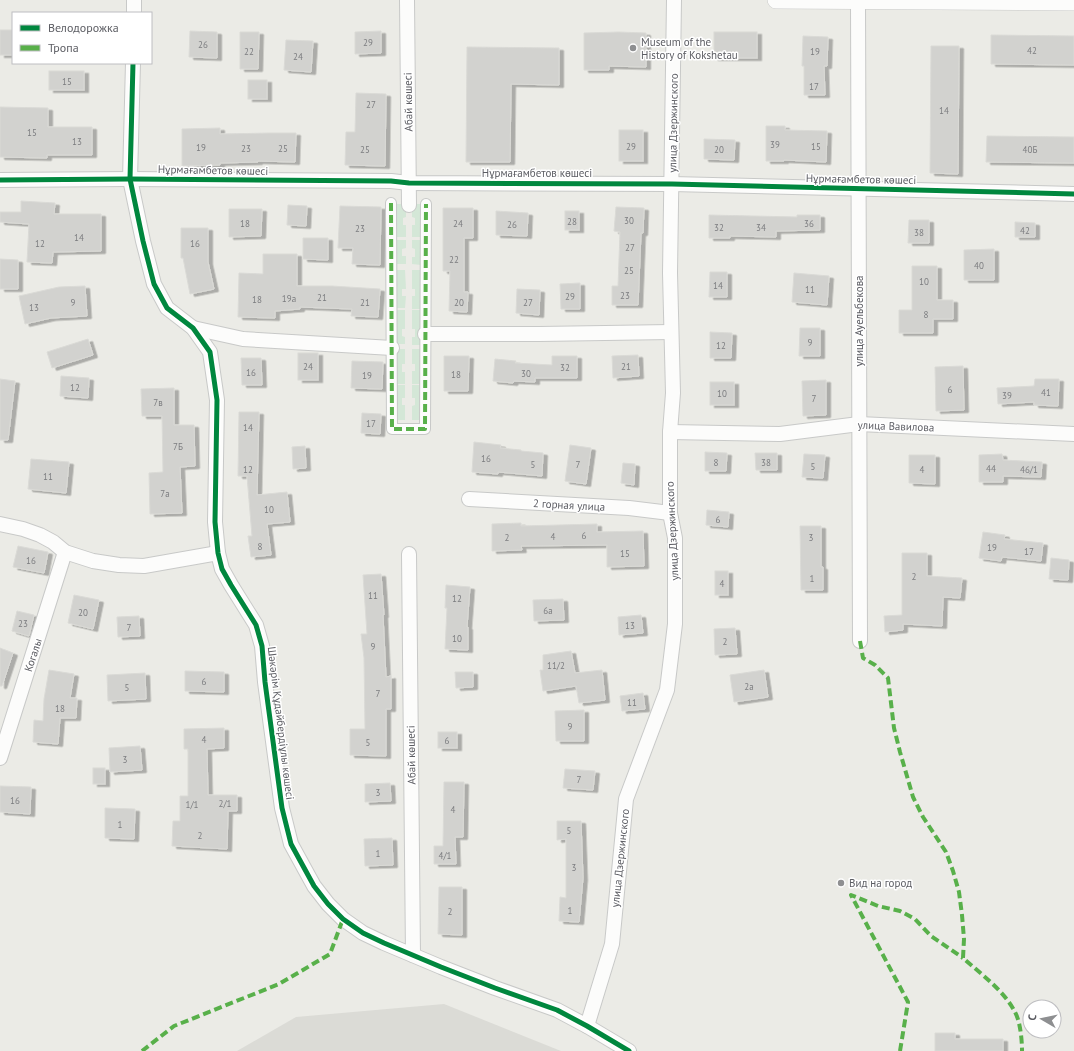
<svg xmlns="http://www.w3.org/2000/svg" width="1074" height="1051" font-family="'PT Sans',sans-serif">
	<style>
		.industrial { fill: #dbdbd6 }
		.green { fill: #d4e7d7 }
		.building { fill: #d2d2cf; stroke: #dadad6; filter: url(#shadow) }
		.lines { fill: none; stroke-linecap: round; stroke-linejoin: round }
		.pedestrian-casing { stroke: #c8c9c8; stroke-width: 12 }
		.minor-casing { stroke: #c8c9c8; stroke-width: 16 }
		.tertiary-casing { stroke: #c8c9c8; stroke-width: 18 }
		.pedestrian { stroke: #fcfcfb; stroke-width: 10 }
		.minor { stroke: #fcfcfb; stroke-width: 14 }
		.tertiary { stroke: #fcfcfb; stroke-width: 17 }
		.quiet { stroke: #58b04a; stroke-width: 4; stroke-dasharray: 8 4; stroke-linecap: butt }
		.cycleway-casing { stroke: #fff; stroke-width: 8 }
		.cycleway { stroke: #00873e; stroke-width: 5 }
		.poi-dot { fill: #8e8f91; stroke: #fff; stroke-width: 1.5 }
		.labels { text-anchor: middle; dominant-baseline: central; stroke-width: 3; stroke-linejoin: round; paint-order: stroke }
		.number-label { font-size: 9px; fill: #7b7c7f }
		.poi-label { font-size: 11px; fill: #5c5d63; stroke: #fff; text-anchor: start }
		.street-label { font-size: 11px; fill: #5c5d63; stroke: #fff }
	</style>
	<defs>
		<filter id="shadow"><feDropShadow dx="4.5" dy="2.5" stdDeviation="0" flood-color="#0004"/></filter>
	</defs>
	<rect width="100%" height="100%" fill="#ebebe6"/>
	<path class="industrial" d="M444,1004L561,1051H237L296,1017Z"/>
	<g class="green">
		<path d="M397,204H406V217L403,218V225H406V237H396Z"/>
		<path d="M412,204H421V237H412V225H415V218L412,217Z"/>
		<path d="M397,240H406V248L402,249V256H406V264H396Z"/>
		<path d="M412,240H421V265L412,264V257H415V249L412,248Z"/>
		<path d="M396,270H405L406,289H402V296H406L405,308H396Z"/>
		<path d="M412,270H421V309H412V296H415V289H412Z"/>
		<path d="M396,310H405V329H402V336L405,337V344H396Z"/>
		<path d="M412,310H421V345H412V337H415V329H412Z"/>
		<path d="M396,349H405V364H402V372H405V384H396Z"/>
		<path d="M412,349H421V384H412V371H415V364H412Z"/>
		<path d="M396,385H405V398H402V405H405V420H396Z"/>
		<path d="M412,385H421V420H412V406L415,405V398H412Z"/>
	</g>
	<g class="building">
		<rect x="0" y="30" width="12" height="25"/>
		<path d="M190,31L217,32V58L189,57Z"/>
		<path d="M381,31V53L355,54V32Z"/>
		<path d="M240,32H259L258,69H240Z"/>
		<path d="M619,32L646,33V67L609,66V70H584V33Z"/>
		<rect x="714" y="32" width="43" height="26"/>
		<path d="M991,35L1074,36V65L991,64Z"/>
		<path d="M803,36L828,37L827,66H824L825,95H804V66H802Z"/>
		<path d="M286,40L313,41L311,72L284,70Z"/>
		<path d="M931,46H959L958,174L930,173Z"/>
		<path d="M467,47L559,48V85L511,84L510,162H466Z"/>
		<rect x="49" y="71" width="35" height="19"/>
		<rect x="248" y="80" width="19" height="19"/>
		<path d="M356,93L386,94L385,166L345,165L346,132H355Z"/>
		<path d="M0,107L48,108V127H92V155H47V158L0,157Z"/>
		<path d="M766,126H785V130L827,131L826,162L784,160V161H766Z"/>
		<path d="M220,128V134L270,133H296L295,162L258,161V162L220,163V165L182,166V129Z"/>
		<rect x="619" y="130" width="24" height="31"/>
		<path d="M987,136L1074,137V163L986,162Z"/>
		<path d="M704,139L735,140L734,160L704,159Z"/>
		<path d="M21,201L55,203L54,214H101V251L53,252L52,263L27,262L29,224L0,222V212H21Z"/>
		<path d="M288,205L307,206L306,226L287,225Z"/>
		<path d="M340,206L381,207L380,265L352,264L353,248H338Z"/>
		<path d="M616,207L644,208L643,233H641L638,305H612V286H618L620,232L614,231Z"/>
		<path d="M443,208H473V238H464V292H468L467,312L449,311L450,271H443Z"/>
		<path d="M229,209H262L261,236L229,237Z"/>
		<path d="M496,211L528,213L527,236L496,235Z"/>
		<rect x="565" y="211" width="14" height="19"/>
		<path d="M709,215L797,217V215H820V230L776,231V237L730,236V238H709Z"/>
		<path d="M909,220H929V243H908Z"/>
		<path d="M1015,222L1035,223V237H1015Z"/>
		<path d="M181,228H208V262L214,289L190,294L183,258H181Z"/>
		<path d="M303,238H328V260L303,259Z"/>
		<path d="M994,249V280H964V250Z"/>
		<path d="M263,254H297V286H332L380,289L378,317L351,316L352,309L300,307V309L275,311V318L238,317L239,273L263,274Z"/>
		<path d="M0,259L18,260V289H0Z"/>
		<path d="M912,266H937V300H953V319H933V333H899V310H912Z"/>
		<path d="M710,272H727V297H709Z"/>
		<path d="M794,273L829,276L827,305L792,302Z"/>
		<path d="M580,283V309H561L560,284Z"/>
		<path d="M85,286L87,316L51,318L25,324L19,296L59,287Z"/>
		<path d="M517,289L540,290L539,315L516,313Z"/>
		<path d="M800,328H820V356H799Z"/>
		<path d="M710,332L732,333L731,358H710Z"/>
		<path d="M88,339L93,355L52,368L47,352Z"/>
		<rect x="298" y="353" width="20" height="27"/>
		<path d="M638,355L639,376L613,378L612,356Z"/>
		<path d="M444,356H469L468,391H444Z"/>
		<path d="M552,356H577V378H535V382L514,381L513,383L493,381L495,359L516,361L515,363L552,365Z"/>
		<path d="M241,358H261L262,385H242Z"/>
		<path d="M352,361L383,362L382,389L351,388Z"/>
		<path d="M963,366L964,410L936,411L935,367Z"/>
		<path d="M61,376L89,378L88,398L60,396Z"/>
		<path d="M0,379L15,381L8,440H0Z"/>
		<path d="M1035,379H1059L1058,406L1034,405V402L998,404L997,388L1034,386Z"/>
		<path d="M826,380V415L803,416L802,381Z"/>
		<rect x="710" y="382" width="24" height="23"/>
		<path d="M174,388V425H194L195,466L180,467L182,513L150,514L149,473L163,472L162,416H142L141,389Z"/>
		<path d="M239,412H259L257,495L287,492L290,522L267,524L271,555L251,557L248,536H252L247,476H238Z"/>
		<path d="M362,413L381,414L380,434L361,433Z"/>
		<path d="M474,442L501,445L500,448L521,450V451L543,453L542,476L498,472V474L472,472Z"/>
		<path d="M570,445L591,448L586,484L565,481Z"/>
		<path d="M305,446L306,468L293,469L292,447Z"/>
		<path d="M705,452L727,453L726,471H705Z"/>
		<path d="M755,453H777V470H756Z"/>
		<path d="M804,454L825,455L823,478L802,477Z"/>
		<path d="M1002,454L1003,460L1042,462L1041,477L1003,476V482H979V455Z"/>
		<path d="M909,455H935V484L909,483Z"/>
		<path d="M31,459L69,462L66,493L28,489Z"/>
		<path d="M623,463L635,464L634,485L621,483Z"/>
		<path d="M707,510L729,512L728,527L706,525Z"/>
		<path d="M521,523V526L597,524V532L643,531L644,566L607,567V545L521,546L522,550L492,551V524Z"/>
		<path d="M800,526H821V567H823V590H801Z"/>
		<path d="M983,532L1005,535L1004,539L1043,543L1041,561L1002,557L1001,561L979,558Z"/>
		<path d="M18,546L48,552L44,573L13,567Z"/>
		<path d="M902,553H927V576L962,578L960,598L943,597L942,626L903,624V630L885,632L884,616L902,615Z"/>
		<path d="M1051,558L1069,560L1068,580L1049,579Z"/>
		<rect x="715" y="571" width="13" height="24"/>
		<path d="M381,574L384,615H383L386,677L391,676V709H386V756L350,755V729H365L364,658L361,634H367L363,575Z"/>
		<path d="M446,585L470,587L467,627H468V650L445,649L447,608H445Z"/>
		<path d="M74,595L99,600L93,629L68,623Z"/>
		<path d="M563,599L564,620L534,621L533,600Z"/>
		<path d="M17,611L34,615L29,636L12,631Z"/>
		<path d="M641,615L643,633L619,635L618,617Z"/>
		<path d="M139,616L140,636L118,637L117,617Z"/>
		<path d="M735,628L737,654L715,655L714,629Z"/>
		<path d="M0,648L13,653L2,686H0Z"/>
		<path d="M571,651L575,673L602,670L605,700L579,703L576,686L543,691L540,670H543V655Z"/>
		<path d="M49,670L74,674L70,698H77L76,718H60L58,744L33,742L34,720L43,721L44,699Z"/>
		<path d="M764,670L768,697L734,702L730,675Z"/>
		<path d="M185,671L224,672V692L185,691Z"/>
		<path d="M455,672H473V687L456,688Z"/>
		<path d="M145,673L146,699L108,701L107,675Z"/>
		<path d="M643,693L645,709L622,711L620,696Z"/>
		<path d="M584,710V741H556L555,711Z"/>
		<path d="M224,728V748L207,749L208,795H237V811H228L227,849L172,846L173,821H180V796H188V749H184V729Z"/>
		<rect x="438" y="732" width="19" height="16"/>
		<path d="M140,746L142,770L110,772L109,748Z"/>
		<rect x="93" y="768" width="12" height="16"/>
		<path d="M565,769L595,771L593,790L563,788Z"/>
		<path d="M444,782H464L463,837H455L456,864H434V846H443Z"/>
		<path d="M390,783L391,801L365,802V784Z"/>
		<path d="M0,786L31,787L30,814L0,812Z"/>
		<path d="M105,808L135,809L134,839L105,838Z"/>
		<path d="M557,821H581L583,878L579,922L559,921L560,897L566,898V839L557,840Z"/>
		<path d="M392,838L393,865L365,866L364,839Z"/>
		<path d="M439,887H462V935L438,934Z"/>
		<path d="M935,1033H955V1039H1003V1051H935Z"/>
	</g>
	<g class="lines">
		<defs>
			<path id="pedestrian" d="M391,203L392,429H425L426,204"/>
			<g id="minor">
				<path d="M407,0L409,205"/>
				<path d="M858,1L860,641"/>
				<path d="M134,13V0"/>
				<path d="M133,63L130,179L143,241L154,284L167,308L193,328L210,352L217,400L215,522L218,553L222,569L231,585L256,625L262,646L265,682L282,808L291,844L314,886L328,904L343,919L363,933L384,943L441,967L495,988L557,1010L587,1026L629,1051"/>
				<path d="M0,180L130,179L391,181L409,183L672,184L1074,194"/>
				<path d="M193,328L243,339L392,348"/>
				<path d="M425,334H539L671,332"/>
				<path d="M670,432L780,434L859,424L1074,434"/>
				<path d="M469,499L629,508L670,513"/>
				<path d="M0,524L23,529L40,535L53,542L65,552L93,561L119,565L144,566L218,553"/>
				<path d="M409,554L413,955"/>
				<path d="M0,758L65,552"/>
				<path d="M587,1026L612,944L626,799L667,690L675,624V538L670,513V432L673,393L670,273L674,0"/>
			</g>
			<path id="tertiary" d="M776,0L1074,2"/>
		</defs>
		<use href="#pedestrian" class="pedestrian-casing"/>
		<use href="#minor" class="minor-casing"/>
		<use href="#tertiary" class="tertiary-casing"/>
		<use href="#pedestrian" class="pedestrian"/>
		<use href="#minor" class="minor"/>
		<use href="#tertiary" class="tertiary"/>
		<g class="quiet">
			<path d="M391,203L392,429H425L426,204"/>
			<path d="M860,641L863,658L875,665L888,678L894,728L900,752L913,797L923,817L946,852L953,871L959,892L962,915L964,939L963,958C982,975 1013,997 1019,1023C1021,1032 1022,1042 1022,1051"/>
			<path d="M142,1051L174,1026L279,984L330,954L343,919"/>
			<path d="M900,1051L908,1002L851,895L878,906L900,911L915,919L931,936L963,958"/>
		</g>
		<defs>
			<g id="cycleway">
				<path d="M133,63L130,179L143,241L154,284L167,308L193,328L210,352L217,400L215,522L218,553L222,569L231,585L256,625L262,646L265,682L282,808L291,844L314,886L328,904L343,919L363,933L384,943L441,967L495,988L557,1010L587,1026L629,1051"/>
				<path d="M0,180L130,179L391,181L409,183L672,184L1074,194"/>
			</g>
		</defs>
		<use href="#cycleway" class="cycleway-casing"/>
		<use href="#cycleway" class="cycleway"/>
	</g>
	<g class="poi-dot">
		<circle cx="633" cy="48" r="4"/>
		<circle cx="841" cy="883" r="4"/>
	</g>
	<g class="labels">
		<g class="number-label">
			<text x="368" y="42">29</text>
			<text x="203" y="44">26</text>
			<text x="1032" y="50">42</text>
			<text x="249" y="51">22</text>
			<text x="815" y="51">19</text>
			<text x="298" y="56">24</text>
			<text x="67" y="81">15</text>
			<text x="814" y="86">17</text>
			<text x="371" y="104">27</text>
			<text x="944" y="110">14</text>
			<text x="32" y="132">15</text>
			<text x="77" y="141">13</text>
			<text x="775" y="144">39</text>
			<text x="631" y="146">29</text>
			<text x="816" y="146">15</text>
			<text x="201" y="147">19</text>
			<text x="246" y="148">23</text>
			<text x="283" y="148">25</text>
			<text x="365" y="149">25</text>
			<text x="719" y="149">20</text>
			<text x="1030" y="149">40Б</text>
			<text x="629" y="220">30</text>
			<text x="572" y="221">28</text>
			<text x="245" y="223">18</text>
			<text x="458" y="223">24</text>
			<text x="809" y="223">36</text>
			<text x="512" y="224">26</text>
			<text x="719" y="227">32</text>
			<text x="761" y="227">34</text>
			<text x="360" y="228">23</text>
			<text x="1025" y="230">42</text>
			<text x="919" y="232">38</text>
			<text x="79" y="237">14</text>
			<text x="40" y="243">12</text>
			<text x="195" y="243">16</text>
			<text x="630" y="247">27</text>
			<text x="454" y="259">22</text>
			<text x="979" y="265">40</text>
			<text x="629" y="270">25</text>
			<text x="924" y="281">10</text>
			<text x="718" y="285">14</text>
			<text x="810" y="289">11</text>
			<text x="625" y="295">23</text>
			<text x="570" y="296">29</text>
			<text x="322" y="297">21</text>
			<text x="289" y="298">19а</text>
			<text x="257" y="299">18</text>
			<text x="73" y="302">9</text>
			<text x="365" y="302">21</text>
			<text x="459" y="302">20</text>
			<text x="528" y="302">27</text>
			<text x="34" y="307">13</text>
			<text x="926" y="314">8</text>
			<text x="810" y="342">9</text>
			<text x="721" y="345">12</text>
			<text x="308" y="366">24</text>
			<text x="626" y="366">21</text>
			<text x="565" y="367">32</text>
			<text x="251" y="372">16</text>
			<text x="526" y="373">30</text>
			<text x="456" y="374">18</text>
			<text x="367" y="375">19</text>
			<text x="75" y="387">12</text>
			<text x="950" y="389">6</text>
			<text x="1046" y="392">41</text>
			<text x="722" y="393">10</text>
			<text x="1007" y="395">39</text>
			<text x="814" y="398">7</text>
			<text x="158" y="402">7в</text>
			<text x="371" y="423">17</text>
			<text x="248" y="427">14</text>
			<text x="178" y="446">7Б</text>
			<text x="486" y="458">16</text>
			<text x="716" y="462">8</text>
			<text x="766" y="462">38</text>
			<text x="533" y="464">5</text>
			<text x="578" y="464">7</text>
			<text x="813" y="466">5</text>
			<text x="991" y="468">44</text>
			<text x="248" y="469">12</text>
			<text x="922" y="469">4</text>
			<text x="1029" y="469">46/1</text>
			<text x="48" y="476">11</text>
			<text x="165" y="493">7а</text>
			<text x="269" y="509">10</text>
			<text x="718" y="519">6</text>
			<text x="584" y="535">6</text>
			<text x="553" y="536">4</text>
			<text x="507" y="537">2</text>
			<text x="811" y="537">3</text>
			<text x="260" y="546">8</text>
			<text x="992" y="547">19</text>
			<text x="1029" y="551">17</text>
			<text x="625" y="553">15</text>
			<text x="31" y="560">16</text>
			<text x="914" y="576">2</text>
			<text x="812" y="578">1</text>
			<text x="722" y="583">4</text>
			<text x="373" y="595">11</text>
			<text x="457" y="598">12</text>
			<text x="548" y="610">6а</text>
			<text x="83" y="612">20</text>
			<text x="23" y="623">23</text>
			<text x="630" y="625">13</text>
			<text x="129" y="627">7</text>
			<text x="457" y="638">10</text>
			<text x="725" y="641">2</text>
			<text x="373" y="646">9</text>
			<text x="556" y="665">11/2</text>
			<text x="204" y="681">6</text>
			<text x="749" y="686">2а</text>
			<text x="127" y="687">5</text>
			<text x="378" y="693">7</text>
			<text x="632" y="702">11</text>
			<text x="60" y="708">18</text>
			<text x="570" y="726">9</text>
			<text x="204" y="739">4</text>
			<text x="447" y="740">6</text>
			<text x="368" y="742">5</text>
			<text x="125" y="759">3</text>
			<text x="579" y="779">7</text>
			<text x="378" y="792">3</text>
			<text x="15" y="800">16</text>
			<text x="225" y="803">2/1</text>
			<text x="192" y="804">1/1</text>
			<text x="453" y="809">4</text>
			<text x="120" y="824">1</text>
			<text x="569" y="830">5</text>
			<text x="200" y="835">2</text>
			<text x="378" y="853">1</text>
			<text x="445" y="855">4/1</text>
			<text x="574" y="867">3</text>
			<text x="570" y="910">1</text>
			<text x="450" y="911">2</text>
		</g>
		<g class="poi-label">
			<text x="641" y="42">Museum of the<tspan x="641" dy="13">History of Kokshetau</tspan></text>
			<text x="849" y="883">Вид на город</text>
		</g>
		<g class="street-label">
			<text transform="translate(408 102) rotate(-91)">Абай көшесі</text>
			<text transform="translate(673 123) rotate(-89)">улица Дзержинского</text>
			<text transform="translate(213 170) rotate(1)">Нұрмағамбетов көшесі</text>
			<text x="537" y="173">Нұрмағамбетов көшесі</text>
			<text transform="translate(861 179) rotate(1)">Нұрмағамбетов көшесі</text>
			<text transform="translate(859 321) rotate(-90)">улица Ауельбекова</text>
			<text transform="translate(896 426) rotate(2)">улица Вавилова</text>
			<text transform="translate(569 505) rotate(3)">2 горная улица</text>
			<text transform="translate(672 531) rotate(-93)">улица Дзержинского</text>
			<text transform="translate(33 655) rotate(-72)">Когалы</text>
			<text transform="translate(281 723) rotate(83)">Шәкәрім Құдайбердіұлы көшесі</text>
			<text transform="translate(411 755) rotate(-91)">Абай көшесі</text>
			<text transform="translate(620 858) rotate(-84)">улица Дзержинского</text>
		</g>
	</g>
	<rect x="12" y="12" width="140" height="52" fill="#ffffff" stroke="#bebec1"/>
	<rect x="20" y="25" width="20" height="6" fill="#00873e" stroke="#bebec1"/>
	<text x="48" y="32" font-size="12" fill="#5c5d63">Велодорожка</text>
	<rect x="20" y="45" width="20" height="6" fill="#58b04a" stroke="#bebec1"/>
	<text x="48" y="52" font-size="12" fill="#5c5d63">Тропа</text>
	<g transform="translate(1042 1019) rotate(279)"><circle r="19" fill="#ffffff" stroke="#bebec1"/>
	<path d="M0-3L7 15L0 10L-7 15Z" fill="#8e8f91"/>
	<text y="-6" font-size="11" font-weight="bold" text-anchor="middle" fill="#5c5d63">С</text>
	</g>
</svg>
